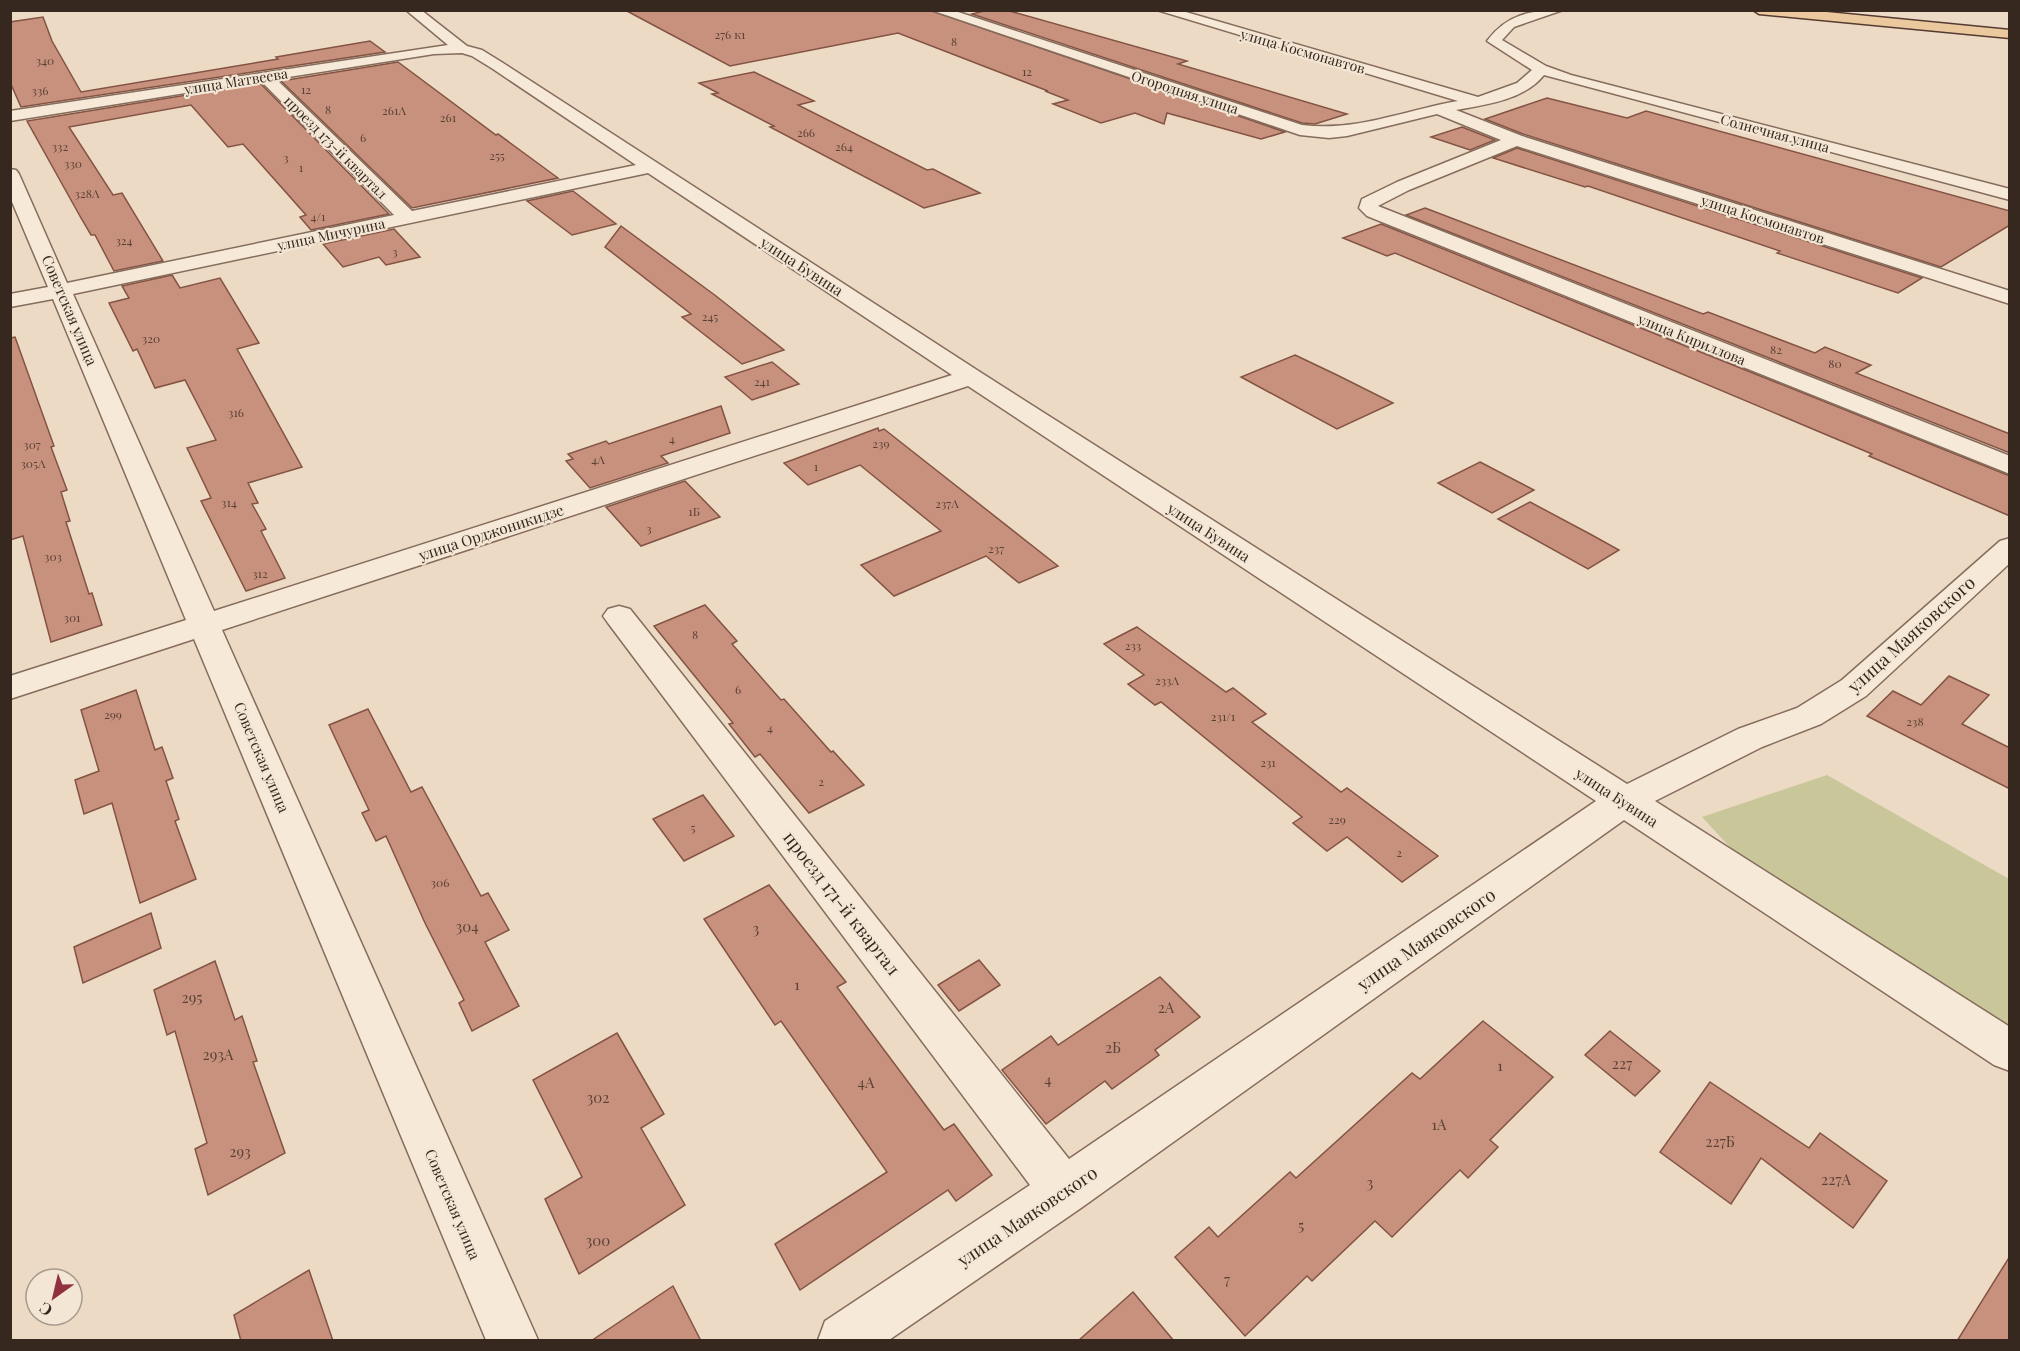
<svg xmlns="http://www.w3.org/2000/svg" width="2020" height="1351" font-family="'Playfair Display',serif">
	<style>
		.green { fill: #c9c79a }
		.building { fill: #c8917d; stroke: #835343; stroke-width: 1.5 }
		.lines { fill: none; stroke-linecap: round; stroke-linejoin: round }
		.street-casing { stroke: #856c5c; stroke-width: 3 }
		.primary-casing { stroke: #543b30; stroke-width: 3 }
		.street { fill: #f7e9d8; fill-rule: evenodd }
		.primary { fill: #ecc89f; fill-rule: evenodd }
		.labels { text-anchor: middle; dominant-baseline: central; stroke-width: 4.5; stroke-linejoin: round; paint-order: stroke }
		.number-label { font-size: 12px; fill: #5a4236 }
		.far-street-label { font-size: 14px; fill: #36271f; stroke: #f3e6d4 }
		.street-label { font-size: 15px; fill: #36271f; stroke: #f3e6d4 }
		.near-number-label { font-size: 15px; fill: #5a4236 }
		.near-street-label { font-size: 18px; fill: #36271f; stroke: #f3e6d4 }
	</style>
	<rect width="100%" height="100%" fill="#ecdac5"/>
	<path class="green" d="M1827,775L2009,879V1029L1740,858L1702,817Z"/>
	<g class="building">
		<path d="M625,10H929L1285,132L1261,139L1167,113L1164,124L1135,113L1101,123L1053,104L1068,100L1045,91H1048L898,33L730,66Z"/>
		<path d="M988,10H1006L1187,61L1178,64L1347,114L1315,124L1302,123L972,14Z"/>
		<path d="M43,17L52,41L81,92L278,59L276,57L370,41L385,52L21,107L10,82V22Z"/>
		<path d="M398,62L496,135L498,134L558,178L412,208L281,81Z"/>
		<path d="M754,72L814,101L798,105L927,170L933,169L980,193L924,208L770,127L774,126L712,94L718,93L699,83Z"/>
		<path d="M260,83L389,214L311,230L300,217L306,215L243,144L228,147L191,105L69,127L113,195L122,193L163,261L114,271L95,235H91L81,218L27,121Z"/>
		<path d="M1547,98L1627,118L1646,111L2010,211V225L1941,267L1523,134L1485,119Z"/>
		<path d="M1462,127L1495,140L1470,150L1431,137Z"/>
		<path d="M1517,148L1922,278L1898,293L1777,253L1780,251L1588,186L1585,187L1493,158Z"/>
		<path d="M573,191L616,224L572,235L527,201Z"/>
		<path d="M1425,208L1703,314L1708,312L1815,353L1825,347L1871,365L1856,373L2010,434V453L1406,215Z"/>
		<path d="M1381,224L2010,476V516L1869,456L1872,454L1395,253L1387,256L1343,238Z"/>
		<path d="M621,226L716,296L784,350L742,364L682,317L691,314L605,247Z"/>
		<path d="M394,229L420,257L386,265L379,257L343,267L323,244Z"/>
		<path d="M172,275L180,288L220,278L259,343L237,349L302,467L248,483L258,503L252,504L266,529L261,531L285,578L246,591L201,501L211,498L187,448L216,440L185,380L155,388L137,349L133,351L109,303L129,298L122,286Z"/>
		<path d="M15,337L54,446L51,447L67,490L61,492L70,521L66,522L89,594L92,593L102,625L51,642L23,536L10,540V338Z"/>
		<path d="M1295,355L1337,375L1393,403L1337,429L1241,377Z"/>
		<path d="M772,362L799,384L752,400L725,377Z"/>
		<path d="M721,406L730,433L661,456L668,463L590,488L566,461L573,459L568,454L606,441L609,444Z"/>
		<path d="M878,428L879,431L884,429L1058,566L1019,583L986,556L894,596L861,565L941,531L860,465L808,485L784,463Z"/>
		<path d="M1480,462L1534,490L1492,513L1438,483Z"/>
		<path d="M685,481L720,517L641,546L606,507Z"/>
		<path d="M1530,502L1590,534L1619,550L1588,569L1498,519Z"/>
		<path d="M705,605L737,641L732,644L781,700L784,699L831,752L833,751L864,785L809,813L760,754L755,757L729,724L733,723L654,626Z"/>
		<path d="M1137,627L1226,692L1233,688L1266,714L1252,722L1341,792L1347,788L1438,856L1402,882L1347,837L1327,851L1293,823L1302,817L1161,702L1155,705L1128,684L1144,675L1104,644Z"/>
		<path d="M1949,676L1989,695L1962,724L2010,748V789L1867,716L1893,691L1921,705Z"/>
		<path d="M136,690L155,750L162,747L173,778L166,781L179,819L175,821L196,879L140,903L112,803L84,814L75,780L99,771L81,710Z"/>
		<path d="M368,709L411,792L422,787L481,896L488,893L509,930L485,942L519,1006L472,1031L459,1003L464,1000L425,923L386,836L376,841L362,813L369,810L329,725Z"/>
		<path d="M703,795L734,836L684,861L653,819Z"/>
		<path d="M769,885L846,982L837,987L944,1130L954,1124L992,1175L956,1201L948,1190L800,1290L775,1244L887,1172L781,1021L775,1025L704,919Z"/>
		<path d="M151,913L161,948L83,983L74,947Z"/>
		<path d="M979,960L1000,985L959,1011L938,985Z"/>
		<path d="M215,961L235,1020L242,1016L257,1061L253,1062L285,1153L208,1195L195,1149L207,1143L175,1031L167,1035L154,990Z"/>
		<path d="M1160,977L1200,1017L1155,1050L1159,1055L1112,1089L1105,1081L1046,1124L1002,1070L1051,1036L1058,1045Z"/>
		<path d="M1483,1021L1553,1077L1490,1140L1498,1147L1468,1178L1460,1170L1392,1237L1375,1221L1312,1281L1307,1276L1245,1336L1175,1257L1209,1227L1218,1237L1290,1172L1296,1178L1412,1073L1420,1079Z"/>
		<path d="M1610,1031L1660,1071L1635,1096L1585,1055Z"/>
		<path d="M617,1033L664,1114L641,1128L685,1205L579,1274L545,1199L582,1177L533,1080Z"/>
		<path d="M1710,1082L1809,1148L1820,1133L1887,1181L1853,1228L1761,1158L1731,1204L1660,1152Z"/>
		<path d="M2010,1256V1341H1957Z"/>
		<path d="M309,1270L333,1341H241L234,1315Z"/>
		<path d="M673,1286L701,1341H591Z"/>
		<path d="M1133,1292L1174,1341H1078Z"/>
	</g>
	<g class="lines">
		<defs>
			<g id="street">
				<path d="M406,10H421L467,46L482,50L503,63L980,372L1627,784L1738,729L1797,708L1842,680L2000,541L2010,538V563L1866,696L1821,724L1762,747L1655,801L2010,1027V1071L1994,1065L1624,820L1081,1208L889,1340H818L825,1321L1030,1185L608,623L603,616L608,609L619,606L630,609L1069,1159L1596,801L968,386L222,630L538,1340H486L194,639L10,699V676L186,620L53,299L10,307V294L48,287L10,197V169L16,170L19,174L67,283L394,215L261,81L10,121V111L448,45ZM462,53L472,56L493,69L636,165L412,211L276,79L434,54ZM648,173L952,375L214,611L73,294Z"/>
				<path d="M931,10H952L1302,125C1355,132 1406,110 1458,101L1157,10H1179L1478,97L1517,83L1532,70L1487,41C1507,14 1531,10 1563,10L1514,27L1502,40L1546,66L1571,75L2010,189V200L1544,75C1524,100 1485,105 1456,110L1522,136L2010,291V304L1517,146L1409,190L1378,206L2010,456V474L1367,216L1359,208L1362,199L1397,182L1501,140L1437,114L1347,136L1329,138L1300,135Z"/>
			</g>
			<path id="primary" d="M1753,10H1806L2010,30V38L1759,14Z"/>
		</defs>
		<use href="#street" class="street-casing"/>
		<use href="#primary" class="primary-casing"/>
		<use href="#street" class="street"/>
		<use href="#primary" class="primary"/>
	</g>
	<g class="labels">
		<g class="number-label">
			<text x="730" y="34">276 к1</text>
			<text x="954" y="41">8</text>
			<text x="45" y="60">340</text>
			<text x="1027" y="71">12</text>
			<text x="306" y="89">12</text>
			<text x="40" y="90">336</text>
			<text x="328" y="109">8</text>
			<text x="394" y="110">261А</text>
			<text x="448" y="117">261</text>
			<text x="806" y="132">266</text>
			<text x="363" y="137">6</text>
			<text x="60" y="146">332</text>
			<text x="844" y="146">264</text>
			<text x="497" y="155">255</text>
			<text x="286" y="157">3</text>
			<text x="73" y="163">330</text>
			<text x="301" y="167">1</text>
			<text x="87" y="193">328А</text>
			<text x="318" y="216">4/1</text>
			<text x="124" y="240">324</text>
			<text x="395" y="251">3</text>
			<text x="710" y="316">245</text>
			<text x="151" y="338">320</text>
			<text x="1776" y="349">82</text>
			<text x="1835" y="363">80</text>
			<text x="762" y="381">241</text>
			<text x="236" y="412">316</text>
			<text x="672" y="438">4</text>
			<text x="881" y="443">239</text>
			<text x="32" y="444">307</text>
			<text x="598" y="459">4А</text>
			<text x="33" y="463">305А</text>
			<text x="816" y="466">1</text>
			<text x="229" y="502">314</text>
			<text x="947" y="503">237А</text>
			<text x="694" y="511">1Б</text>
			<text x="649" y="528">3</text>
			<text x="996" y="548">237</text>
			<text x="53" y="556">303</text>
			<text x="260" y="573">312</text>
			<text x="72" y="617">301</text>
			<text x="695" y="634">8</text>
			<text x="1133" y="645">233</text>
			<text x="1167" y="680">233А</text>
			<text x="738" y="689">6</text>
			<text x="113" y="714">299</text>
			<text x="1223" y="716">231/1</text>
			<text x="1915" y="721">238</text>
			<text x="770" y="727">4</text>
			<text x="1268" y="762">231</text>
			<text x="821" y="781">2</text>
			<text x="1337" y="819">229</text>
			<text x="693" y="827">5</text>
			<text x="1399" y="852">2</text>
			<text x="440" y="882">306</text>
		</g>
		<g class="far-street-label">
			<text transform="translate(1303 51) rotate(16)">улица Космонавтов</text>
			<text transform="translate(236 81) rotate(-9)">улица Матвеева</text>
			<text transform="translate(1185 92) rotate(18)">Огородняя улица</text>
			<text transform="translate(1775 133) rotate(15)">Солнечная улица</text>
			<text transform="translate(336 147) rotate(45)">проезд 173-й квартал</text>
			<text transform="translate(1763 219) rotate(18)">улица Космонавтов</text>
			<text transform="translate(331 234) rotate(-12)">улица Мичурина</text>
			<text transform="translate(1692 339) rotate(22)">улица Кириллова</text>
		</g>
		<g class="street-label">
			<text transform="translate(802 266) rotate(33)">улица Бувина</text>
			<text transform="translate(70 310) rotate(67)">Советская улица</text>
			<text transform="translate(491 532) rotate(-18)">улица Орджоникидзе</text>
			<text transform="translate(1209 532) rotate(33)">улица Бувина</text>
			<text transform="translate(262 757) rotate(67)">Советская улица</text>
			<text transform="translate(1617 797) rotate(33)">улица Бувина</text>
			<text transform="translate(453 1204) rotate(67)">Советская улица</text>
		</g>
		<g class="near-number-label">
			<text x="467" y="926">304</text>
			<text x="756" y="928">3</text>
			<text x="797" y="984">1</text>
			<text x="192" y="997">295</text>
			<text x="1166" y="1007">2А</text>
			<text x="1113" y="1047">2Б</text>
			<text x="218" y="1054">293А</text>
			<text x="1622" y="1063">227</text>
			<text x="1500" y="1065">1</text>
			<text x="1048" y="1079">4</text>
			<text x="866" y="1082">4А</text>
			<text x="598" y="1097">302</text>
			<text x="1439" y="1124">1А</text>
			<text x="1720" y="1141">227Б</text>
			<text x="240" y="1151">293</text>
			<text x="1836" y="1179">227А</text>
			<text x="1370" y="1182">3</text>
			<text x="1301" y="1225">5</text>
			<text x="598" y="1240">300</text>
			<text x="1227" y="1279">7</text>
		</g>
		<g class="near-street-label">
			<text transform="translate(1911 634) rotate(-42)">улица Маяковского</text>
			<text transform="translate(842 903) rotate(52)">проезд 171-й квартал</text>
			<text transform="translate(1426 939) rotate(-35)">улица Маяковского</text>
			<text transform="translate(1027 1216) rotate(-34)">улица Маяковского</text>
		</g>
	</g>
	<rect width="2020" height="1351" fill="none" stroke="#36271f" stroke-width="24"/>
	<g transform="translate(54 1297) rotate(214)"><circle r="28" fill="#f3e6d4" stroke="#a79a8c" stroke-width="1.5"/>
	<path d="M0-4.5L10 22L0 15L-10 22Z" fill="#91303f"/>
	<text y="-9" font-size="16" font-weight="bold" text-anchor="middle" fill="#36271f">С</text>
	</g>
</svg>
